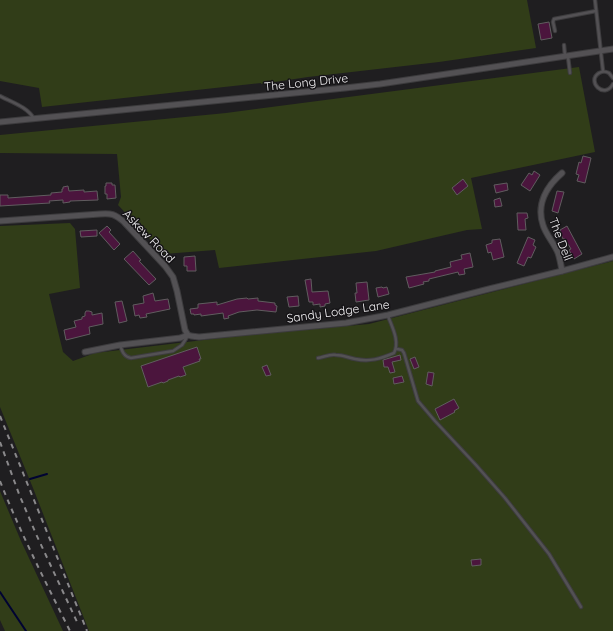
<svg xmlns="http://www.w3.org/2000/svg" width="613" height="631" font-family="Quicksand,sans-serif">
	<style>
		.green { fill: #313d18 }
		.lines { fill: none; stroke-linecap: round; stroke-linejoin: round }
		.stream { stroke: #000332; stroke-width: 2 }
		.building { fill: #4b153d; stroke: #605d5f }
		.service-casing { stroke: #3d3c3e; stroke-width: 4.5 }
		.minor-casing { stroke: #3d3c3e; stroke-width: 7 }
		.service { stroke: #535154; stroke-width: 2.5 }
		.minor { stroke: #535154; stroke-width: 5 }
		.rail { stroke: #8a898b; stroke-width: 2; stroke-dasharray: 5 5; stroke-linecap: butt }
		.labels { text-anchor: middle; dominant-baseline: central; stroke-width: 3; stroke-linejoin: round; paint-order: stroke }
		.street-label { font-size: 12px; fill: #f5f4f6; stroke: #161417 }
	</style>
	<rect width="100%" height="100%" fill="#1f1e20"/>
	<g class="green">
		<path d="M0,0H527L536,48L439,62L308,77L261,84V83L42,107L39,88L0,81Z"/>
		<path d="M579,67L595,152L471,178L482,229L467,230L376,251L219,268L215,250L164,254L118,205L121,197L117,154L0,153V135L226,113Z"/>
		<path d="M70,223L75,229L80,288L49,294L63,352L73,361L95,353L237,336L369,324L613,261V631H89L33,488L0,407V226Z"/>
		<path d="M0,491L21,541L63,631H5L0,620Z"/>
	</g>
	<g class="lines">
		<g class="stream">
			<path d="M30,479L47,474"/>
			<path d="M0,592L26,631"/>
		</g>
	</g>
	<g class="building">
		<path d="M549,22L552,38L541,40L538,24Z"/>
		<path d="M583,156L591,158L585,183L577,181L579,175L576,174L579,162L581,163Z"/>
		<path d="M534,171L540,175L530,191L521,185L529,173L532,175Z"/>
		<path d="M463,179L468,186L457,195L452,188Z"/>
		<path d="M106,183H112V185H115L116,198L107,199V194H105V186H106Z"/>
		<path d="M507,183L508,190L496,193L494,185Z"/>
		<path d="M68,186L69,191L84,190V192L97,191L98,200L70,201V202L63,203V200L49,201L50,203L0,206V195H8V198L51,195V193L62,192V189H63V187Z"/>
		<path d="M557,191L564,192L558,213L552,211Z"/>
		<path d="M500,198L502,206L495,207L494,200Z"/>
		<path d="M517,213H527L528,218L525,219L526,230H518Z"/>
		<path d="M107,226L111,230L109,232L120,244L114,250L99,233Z"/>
		<path d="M567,226L582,254L574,259L569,250L571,249L565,239H563L560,233H561L560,230Z"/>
		<path d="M97,230V236L81,237L80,231Z"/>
		<path d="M528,237L535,240L533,245L536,247L531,258L528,257L524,266L517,263Z"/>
		<path d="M500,239L504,257L493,260L491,252L488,253L486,245L492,243V240Z"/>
		<path d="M133,251L141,260L139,261L156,279L149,285L124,259Z"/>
		<path d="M470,253L473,267L464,269L465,274L459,275L458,272L429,279V281L423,282L424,284L409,288L406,277L435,272V271L451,267L450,262L462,259L461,255Z"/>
		<path d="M195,256L196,271H187V266H184V257Z"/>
		<path d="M311,279L312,292L328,291L330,303L325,304V306L320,307V304L313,305V302H309L305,280Z"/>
		<path d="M367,282L369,300L356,302L355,293H357L356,283Z"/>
		<path d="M382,287L383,288L387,287L389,294L378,297L376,288Z"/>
		<path d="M153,293L155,301L168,299L170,309L146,314L147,317L140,318L139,315L135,316L133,305L144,303L143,296Z"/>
		<path d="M298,296L299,306L289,307L287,297Z"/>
		<path d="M247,298L248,299L258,298V301L275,303V305L277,306L276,312L257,310L239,312L228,316L229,318L224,319L223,313L201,316V314L194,315V314H191L190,309L198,308V304L217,302V305L237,299Z"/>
		<path d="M122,301L127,321L119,323L115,302Z"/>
		<path d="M86,311H89L92,312V315L102,313L103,324L89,327L90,334L66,340L64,330L76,327L74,321L82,319V317L85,316V313Z"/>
		<path d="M197,347L201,359H199L200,361L183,367L186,375L180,377L179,376L168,380V381L163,383L162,382L148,387L141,366L188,350Z"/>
		<path d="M400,355L401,360L392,362L395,372L390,373L388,367H384L383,360Z"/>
		<path d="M415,357L419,367L414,369L410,359Z"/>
		<path d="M267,365L271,375L266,376L262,367Z"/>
		<path d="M428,372L434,373L432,386L426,384Z"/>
		<path d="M402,376L404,382L394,384L393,378Z"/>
		<path d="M454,399L459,408L454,411L455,412L440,420L435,409Z"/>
		<path d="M481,559V565L472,566L471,560Z"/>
	</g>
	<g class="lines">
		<defs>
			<g id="service">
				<path d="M595,0L603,71"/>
				<path d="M555,31L553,22L554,19L596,11"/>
				<path d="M564,45L565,56"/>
				<path d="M568,57L570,73"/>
				<path d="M613,78L609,73C605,71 603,71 599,73C586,81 604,100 613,84"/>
				<path d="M0,96C11,102 28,107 34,119"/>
				<path d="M120,345C122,351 124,357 131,358L173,351L182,345L187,337"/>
				<path d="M397,349L402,350L404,353L418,401L435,421L476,465L505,498L549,554L581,607"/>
				<path d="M318,358C324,357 330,354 336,355C343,355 349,358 355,359C370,362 380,359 394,353C400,341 392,327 388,316"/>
			</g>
			<g id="minor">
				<path d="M0,122L345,88L380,84L613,49"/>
				<path d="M0,221L100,214C111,213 115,214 124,222L165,266L173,277L177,291L185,330L188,335"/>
				<path d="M562,271C561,265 560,259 558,253C554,243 546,235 543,225C536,204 547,186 562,173"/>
				<path d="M85,352L120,345L180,338L188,335L191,336L199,337L346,323L388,315L489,289L562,271L613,257"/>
			</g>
		</defs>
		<use href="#service" class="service-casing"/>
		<use href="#minor" class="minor-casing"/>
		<use href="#service" class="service"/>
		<use href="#minor" class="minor"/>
		<g class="rail">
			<path d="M0,416L87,631"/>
			<path d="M0,442L19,494L36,534L78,624"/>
			<path d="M0,481C20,532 45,581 70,631"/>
		</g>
	</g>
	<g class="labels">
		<g class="street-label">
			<text transform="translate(306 82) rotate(-6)">The Long Drive</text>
			<text transform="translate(149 236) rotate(46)">Askew Road</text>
			<text transform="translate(561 239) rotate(69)">The Dell</text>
			<text transform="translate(338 311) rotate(-8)">Sandy Lodge Lane</text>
		</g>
	</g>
</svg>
